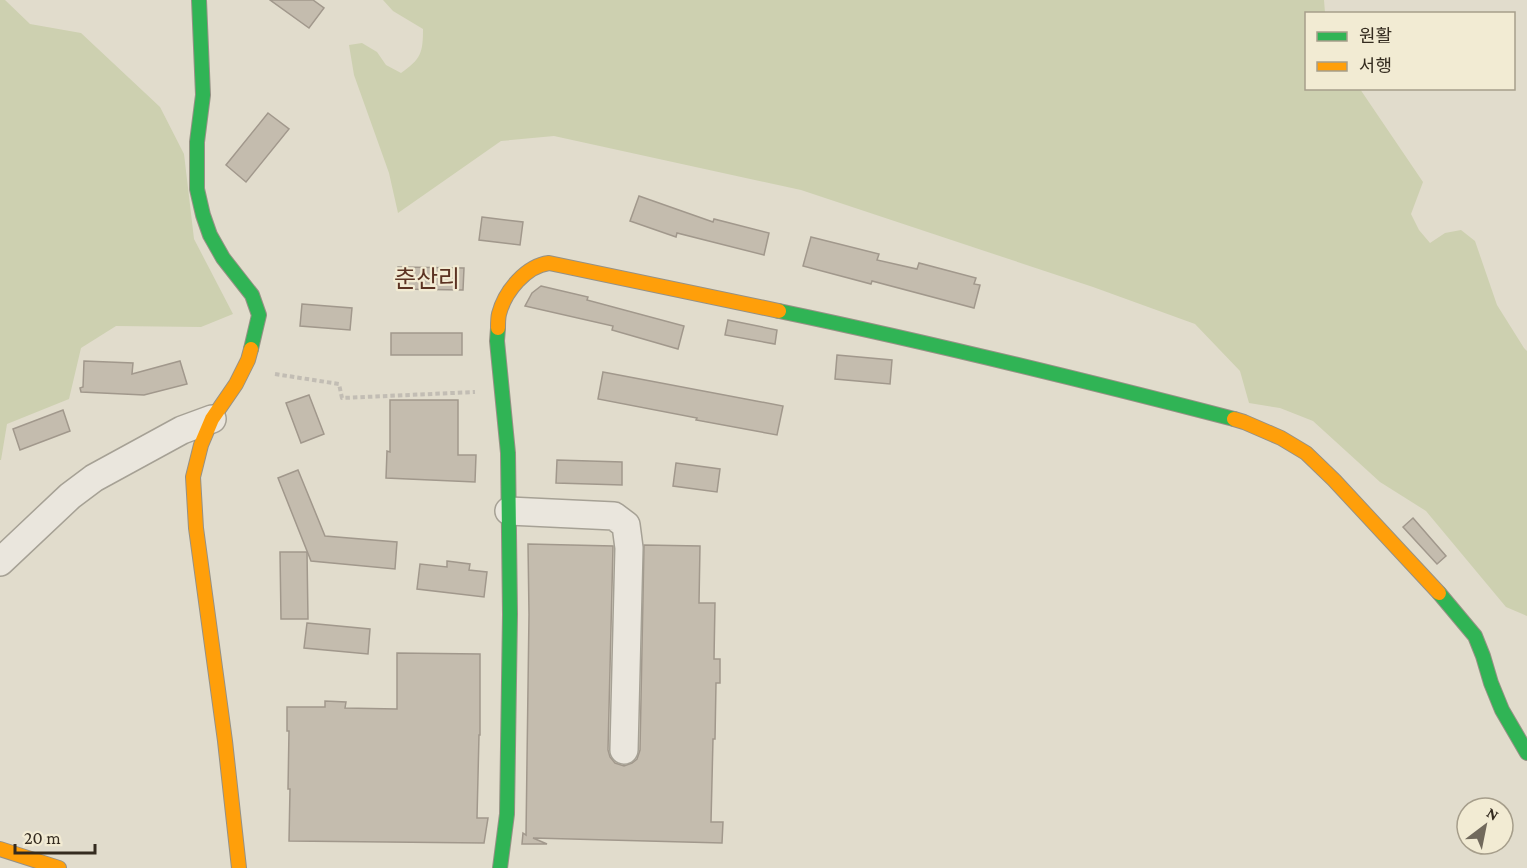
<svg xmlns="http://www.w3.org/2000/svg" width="1527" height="868" font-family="'Crimson Pro','Noto Sans KR',serif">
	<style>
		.green { fill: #cdd0b0 }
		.building { fill: #c4bcae; stroke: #a1988c; stroke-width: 1.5 }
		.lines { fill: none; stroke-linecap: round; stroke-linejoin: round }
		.street-casing { stroke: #a6a195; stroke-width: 30 }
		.fast-casing { stroke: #969185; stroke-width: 16 }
		.slow-casing { stroke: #969185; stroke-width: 16 }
		.path { stroke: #c2bdb4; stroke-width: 4; stroke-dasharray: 4.5 3; stroke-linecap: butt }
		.street { stroke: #eae6dd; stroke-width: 27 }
		.fast { stroke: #30b455; stroke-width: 14 }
		.slow { stroke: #ff9f0a; stroke-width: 14 }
		.labels { text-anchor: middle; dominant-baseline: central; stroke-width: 4.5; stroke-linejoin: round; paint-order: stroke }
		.quarter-label { font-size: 24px; fill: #5c3322; stroke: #f2ebd3 }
	</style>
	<rect width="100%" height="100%" fill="#e1dccc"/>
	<g class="green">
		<path d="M0,0H5L30,24L81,33L160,107L184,154L194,239L233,314L201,327L116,326L81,348L69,399L7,424L1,460H0Z"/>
		<path d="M383,0H1324L1325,13L1306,14V88L1360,89L1423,182L1411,214L1419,230L1430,243L1445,233L1461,230L1475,241L1497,305L1524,348L1527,351V616L1506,607L1426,511L1380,482L1313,421L1280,408L1249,403L1240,371L1195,324L1093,287L801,190L554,136L501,141L398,213L389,173L354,75L349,45L362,43L377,52L386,65L401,73C421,59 423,53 423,29L393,11Z"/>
	</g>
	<g class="building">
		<path d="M270,0H313L324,8L309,28Z"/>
		<path d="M268,113L289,129L246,182L226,165Z"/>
		<path d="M639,196L713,222L714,219L769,233L764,255L677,233L676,237L630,221Z"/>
		<path d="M482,217L523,222L520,245L479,240Z"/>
		<path d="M811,237L879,254L877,260L917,269L919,263L976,278L974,284L980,285L974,308L872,281L871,284L803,266Z"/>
		<path d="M398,267L464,268L463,290L398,289Z"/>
		<path d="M541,286L588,297L587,300L684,326L678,349L612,330L613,326L525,306L532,293Z"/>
		<path d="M302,304L352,308L350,330L300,326Z"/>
		<path d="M728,320L777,330L775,344L725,335Z"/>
		<rect x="391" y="333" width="71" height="22"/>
		<path d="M837,355L892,360L890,384L835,379Z"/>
		<path d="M84,361L133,363L132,374L180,361L187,384L144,395L81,392L80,388L83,387Z"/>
		<path d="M603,372L783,406L777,435L696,420L697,418L598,399Z"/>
		<path d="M309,395L324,434L301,443L286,403Z"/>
		<path d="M390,400H458V455H476L475,482L386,478L387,451L390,452Z"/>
		<path d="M63,410L70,431L20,450L13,429Z"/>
		<path d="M557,460L622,462V485L556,483Z"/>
		<path d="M676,463L720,469L717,492L673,486Z"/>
		<path d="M298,470L325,536L397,542L395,569L311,561L278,478Z"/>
		<path d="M1413,518L1446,556L1437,564L1403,527Z"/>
		<path d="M528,544L613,546L608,750L610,757L615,763L624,766L632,763L637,759L640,750L644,545L700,546L699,603H715L714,659H720V683H716L715,739H713L711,822H723L722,843L533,838L547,844H522L523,833L526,835L529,614Z"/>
		<path d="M280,552H307L308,619H281Z"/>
		<path d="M447,561L470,564L469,570L487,572L484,597L417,589L420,564L447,567Z"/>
		<path d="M307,623L370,629L368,654L304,648Z"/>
		<path d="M397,653L480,654V735H479L477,818H488L484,843L289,841L290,789H288L289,731H287V707H325V701L346,702L345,708L397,709Z"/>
	</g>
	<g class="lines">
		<defs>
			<g id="street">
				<path d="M509,511L614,516L626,525L629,548L624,750"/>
				<path d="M0,562L70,496L94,478L182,430L212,419"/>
			</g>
			<g id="fast">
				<path d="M199,0L203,95L197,142V189L203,215L210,235L223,258L252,295L259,315L251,349"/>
				<path d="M779,311C932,343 1083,380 1234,419"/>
				<path d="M498,328L497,341L508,453L510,614L507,814L500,868"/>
				<path d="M1439,593L1475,636L1483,656L1491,683L1502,710L1527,753"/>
			</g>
			<g id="slow">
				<path d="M498,328C498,324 498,318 499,314C505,291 526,266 549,263L779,311"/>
				<path d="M1234,419L1244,422L1281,438L1306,453L1334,480L1439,593"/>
				<path d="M0,849L59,868"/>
				<path d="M239,868L225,741L196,528L193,477L201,445L212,419L236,384L248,360L251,349"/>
			</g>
		</defs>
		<use href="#street" class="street-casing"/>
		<use href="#fast" class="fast-casing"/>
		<use href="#slow" class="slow-casing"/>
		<path class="path" d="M275,374L339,384L342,398L475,392"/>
		<use href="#street" class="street"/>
		<use href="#fast" class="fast"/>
		<use href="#slow" class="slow"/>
	</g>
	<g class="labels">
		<g class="quarter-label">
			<text x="427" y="278">춘산리</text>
		</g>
	</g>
	<rect x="1305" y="12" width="210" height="78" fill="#f2ebd3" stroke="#a69e8b" stroke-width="1.5"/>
	<rect x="1317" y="32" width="30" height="9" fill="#30b455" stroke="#a69e8b" stroke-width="1.5"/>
	<text x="1359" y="42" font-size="18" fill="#342b1f">원활</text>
	<rect x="1317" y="62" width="30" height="9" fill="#ff9f0a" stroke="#a69e8b" stroke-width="1.5"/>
	<text x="1359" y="72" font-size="18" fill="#342b1f">서행</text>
	<g transform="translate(1485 826) rotate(32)"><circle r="28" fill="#f2ebd3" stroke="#a69e8b" stroke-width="1.5"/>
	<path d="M0-4.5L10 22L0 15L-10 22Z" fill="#71695c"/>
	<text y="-9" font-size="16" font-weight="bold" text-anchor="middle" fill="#342b1f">N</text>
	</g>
	<path d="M15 844v9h80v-9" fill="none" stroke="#342b1f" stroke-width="3"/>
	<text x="24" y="844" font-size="18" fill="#342b1f" stroke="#f2ebd3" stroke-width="4.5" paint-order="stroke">20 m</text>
</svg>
